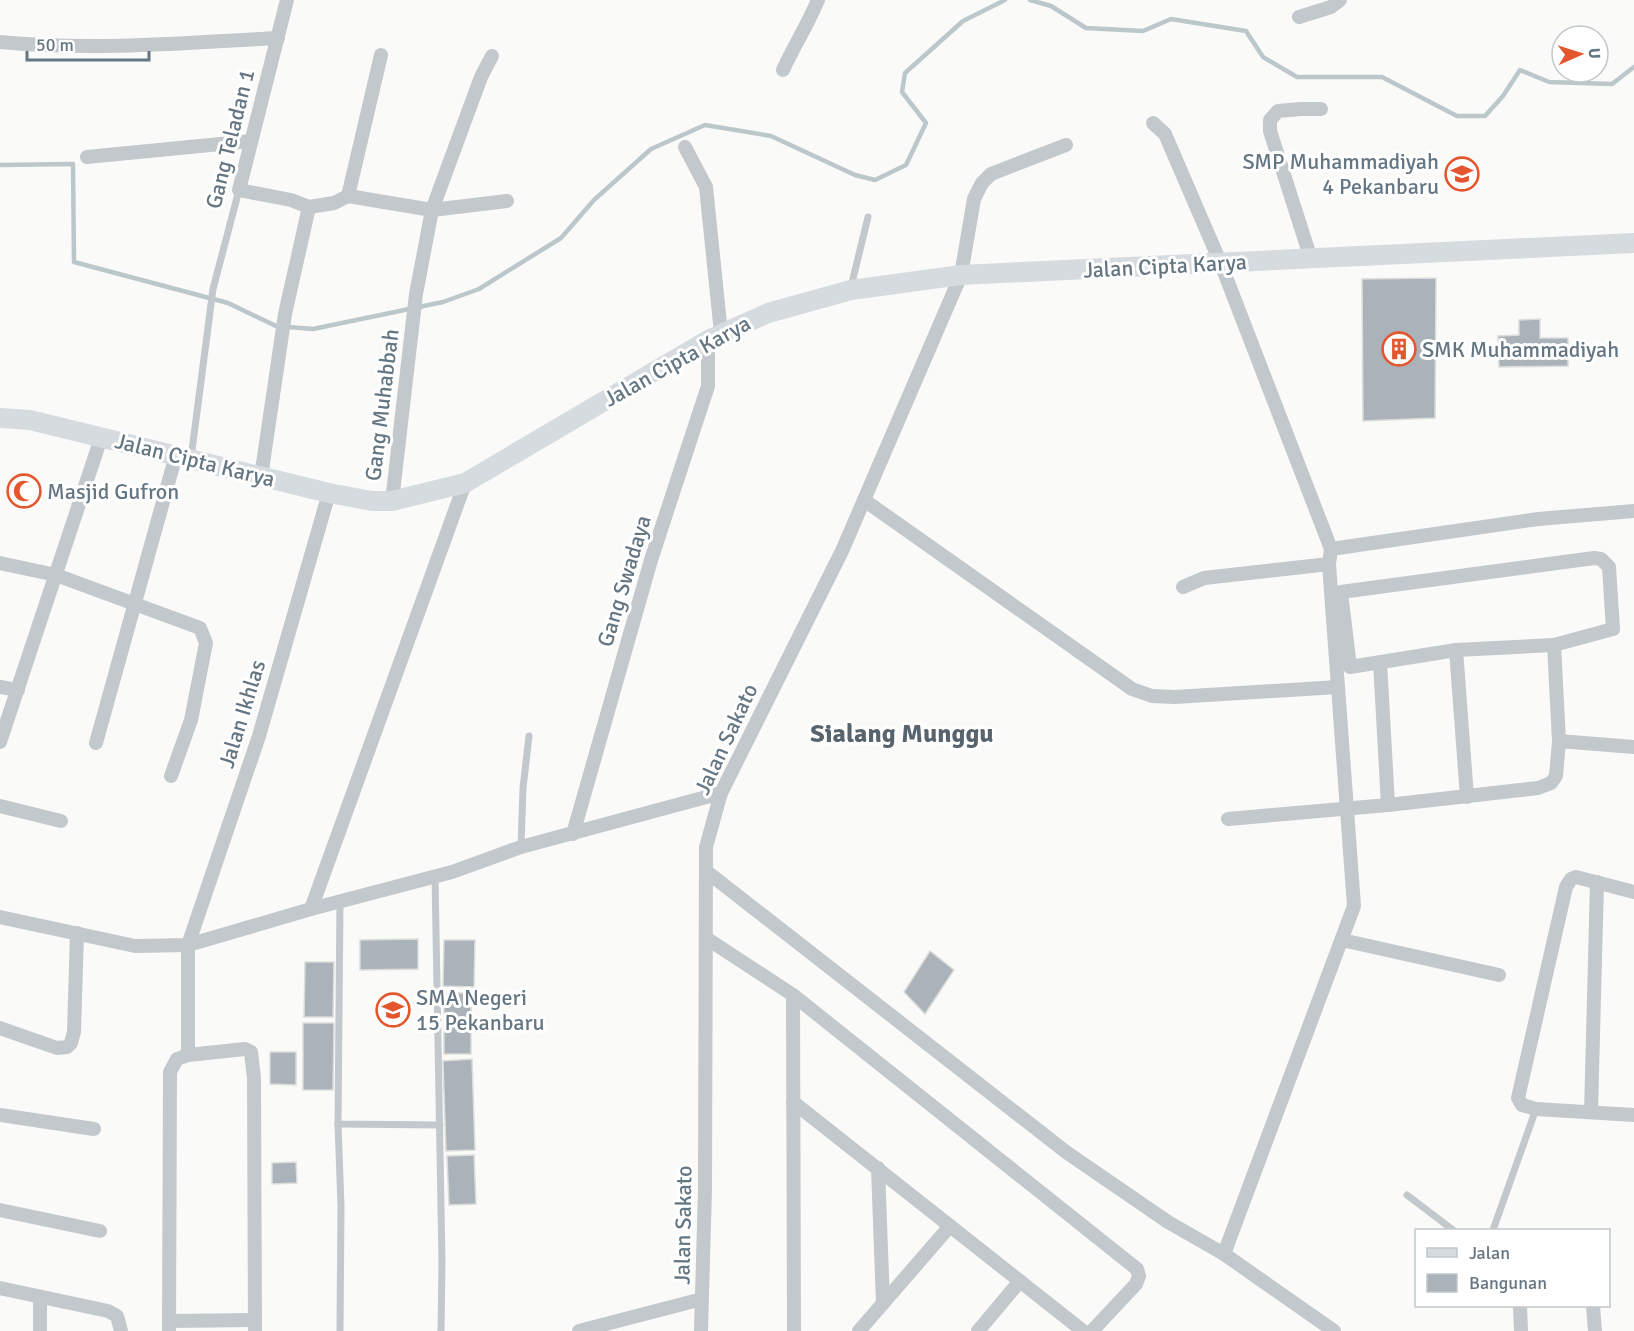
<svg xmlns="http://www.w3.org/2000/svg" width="1634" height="1331" font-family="Signika,sans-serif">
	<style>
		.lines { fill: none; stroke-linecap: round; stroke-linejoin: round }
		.stream { stroke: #bbc7cb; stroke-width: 4.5 }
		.building { fill: #aab3b9; stroke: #dcdcda; stroke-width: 1.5 }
		.lane { stroke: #c3c8cc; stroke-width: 7 }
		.street { stroke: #c3c8cc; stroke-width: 14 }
		.primary { stroke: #d6dbdf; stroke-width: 20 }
		.labels { text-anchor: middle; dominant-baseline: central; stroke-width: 6; stroke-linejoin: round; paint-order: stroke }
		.street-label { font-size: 22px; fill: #657683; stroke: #fff }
		.poi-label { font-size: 22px; fill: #657683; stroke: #fff; text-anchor: start }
		.quarter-label { font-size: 26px; font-weight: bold; fill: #57646e; stroke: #fff }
	</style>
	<rect width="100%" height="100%" fill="#fafaf8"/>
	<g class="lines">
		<g class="stream">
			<path d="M1030,0L1051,6L1086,28L1143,31L1171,19L1246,31L1263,57L1297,77H1382L1457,116H1485L1503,96L1520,70L1549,82L1612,84L1634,67"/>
			<path d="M0,165L73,164L74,262L228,303L276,326L313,329L443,302L479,289L561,238L594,200L651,149L705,125L771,136L855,175L875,180L906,165L926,123L902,92L905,73L963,21L1005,0"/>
		</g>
	</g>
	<g class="building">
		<path d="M1436,278L1435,418L1363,421L1362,279Z"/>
		<path d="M1540,319V338H1568V366L1499,367L1498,336L1519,335V320Z"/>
		<path d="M418,939V969L360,970V940Z"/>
		<path d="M444,940H475L474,987L443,986Z"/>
		<path d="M930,951L954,970L925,1014L904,992Z"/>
		<path d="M305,962H334L333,1017H304Z"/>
		<rect x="444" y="993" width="27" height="61"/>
		<path d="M303,1023H334L333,1090H303Z"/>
		<path d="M270,1052H296V1085L270,1084Z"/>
		<path d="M472,1059L475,1150L446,1151L443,1061Z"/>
		<path d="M474,1155L476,1204L449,1205L447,1156Z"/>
		<path d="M296,1162L297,1183L272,1184V1163Z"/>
	</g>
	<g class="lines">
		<g class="lane">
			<path d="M851,287L868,217"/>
			<path d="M191,458L213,289L239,190"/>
			<path d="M521,847L523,788L529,736"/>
			<path d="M435,876L442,1262L441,1331"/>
			<path d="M340,901L338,1124L440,1125"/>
			<path d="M338,1124L341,1206L340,1331"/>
			<path d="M1407,1195L1453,1230"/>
			<path d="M1493,1230L1536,1109"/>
		</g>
		<g class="street">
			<path d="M287,0L239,190L291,200L309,207L334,203L348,196L381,55"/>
			<path d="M1299,17L1331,7L1340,0"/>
			<path d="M0,42C92,51 186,43 278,38"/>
			<path d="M783,70C794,46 808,24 818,0"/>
			<path d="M1153,123L1165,134L1221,264L1331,549L1329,564L1354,906L1224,1254L1334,1331"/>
			<path d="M685,147L706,187L721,333"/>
			<path d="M87,157L251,141"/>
			<path d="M348,196L432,210L507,201"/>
			<path d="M1311,259L1270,131V120L1278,111L1301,109H1321"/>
			<path d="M261,477L285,314L309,207"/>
			<path d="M864,500L1132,689L1152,696L1175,697L1338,687"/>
			<path d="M392,501L416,294L432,210L481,77L492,56"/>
			<path d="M1331,549L1538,519L1634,511"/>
			<path d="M1594,558L1601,559L1609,567L1613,629L1554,645L1456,650L1350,667L1341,592Z"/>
			<path d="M0,563L56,575L200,628L206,643L191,720L171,776"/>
			<path d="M1183,587L1204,578L1329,564"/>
			<path d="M1554,645L1559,741"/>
			<path d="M1456,650L1467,797"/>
			<path d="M1380,662L1388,805"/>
			<path d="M0,687L18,690"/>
			<path d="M0,742L101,438"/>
			<path d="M96,743L176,455"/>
			<path d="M0,806L61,821"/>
			<path d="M1228,819L1388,805L1538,788L1551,783L1556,776L1559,741L1634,747"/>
			<path d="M573,834L651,560L708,386V340"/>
			<path d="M706,871L1066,1152L1168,1222L1224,1254"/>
			<path d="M1634,892L1576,877L1571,879L1566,887L1518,1098L1522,1105L1536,1109L1634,1115"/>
			<path d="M311,909L452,872L521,847L721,793"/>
			<path d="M0,917L135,946L188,945L311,909L465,483"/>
			<path d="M706,938L793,995L1137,1269L1139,1276L1136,1284L1092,1331"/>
			<path d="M1342,940L1499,975"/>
			<path d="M793,995L794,1331"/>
			<path d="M0,1028L57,1048L67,1047L71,1043L74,1032L77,933"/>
			<path d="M188,1055L245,1049L251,1052L254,1078L255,1331"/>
			<path d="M793,1102L1083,1331"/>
			<path d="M1591,1112L1597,882"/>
			<path d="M0,1115L94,1129"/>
			<path d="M878,1168L883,1303"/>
			<path d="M0,1210L100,1231"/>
			<path d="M0,1288L108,1311L117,1316L121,1331"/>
			<path d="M40,1297V1331"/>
			<path d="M1520,1306L1521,1331"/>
			<path d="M1593,1306L1595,1331"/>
			<path d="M169,1321L255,1320"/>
			<path d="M169,1331L170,1072L177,1059L188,1055V945L259,736L329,493"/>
			<path d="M579,1331L702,1299"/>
			<path d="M701,1331L705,1190L706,847L721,793L842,551L961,275L974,199L982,183L991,174L1066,145"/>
			<path d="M859,1331L950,1226"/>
			<path d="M978,1331L1020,1281"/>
		</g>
		<path class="primary" d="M0,418L30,420L329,493L372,501H392L465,483L708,340L768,313L851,290L961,275L1634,243"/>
	</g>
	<defs>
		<symbol id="school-ring" viewBox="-11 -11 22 22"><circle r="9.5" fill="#fff" stroke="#e4572e" stroke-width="1.5"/><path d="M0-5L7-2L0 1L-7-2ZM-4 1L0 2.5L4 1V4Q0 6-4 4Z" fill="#e4572e"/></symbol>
		<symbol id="building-ring" viewBox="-11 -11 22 22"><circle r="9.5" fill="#fff" stroke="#e4572e" stroke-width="1.5"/><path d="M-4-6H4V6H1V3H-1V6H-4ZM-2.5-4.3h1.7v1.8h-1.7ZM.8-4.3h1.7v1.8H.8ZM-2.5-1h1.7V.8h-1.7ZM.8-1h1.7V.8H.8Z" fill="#e4572e"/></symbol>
		<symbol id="mosque-ring" viewBox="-11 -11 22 22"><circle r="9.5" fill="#fff" stroke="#e4572e" stroke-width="1.5"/><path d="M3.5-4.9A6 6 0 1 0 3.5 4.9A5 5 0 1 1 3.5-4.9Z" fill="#e4572e"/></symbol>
	</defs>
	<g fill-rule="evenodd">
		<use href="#school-ring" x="1443" y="155" width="38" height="38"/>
		<use href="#building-ring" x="1380" y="330" width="38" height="38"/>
		<use href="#mosque-ring" x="5" y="472" width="38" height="38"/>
		<use href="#school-ring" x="374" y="991" width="38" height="38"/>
	</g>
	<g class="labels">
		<g class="street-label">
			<text transform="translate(230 139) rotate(-76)">Gang Teladan 1</text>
			<text transform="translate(1165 266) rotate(-3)">Jalan Cipta Karya</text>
			<text transform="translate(677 361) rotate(-29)">Jalan Cipta Karya</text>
			<text transform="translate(382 405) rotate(-83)">Gang Muhabbah</text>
			<text transform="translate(195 460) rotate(14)">Jalan Cipta Karya</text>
			<text transform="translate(624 581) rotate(-73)">Gang Swadaya</text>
			<text transform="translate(242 714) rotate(-73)">Jalan Ikhlas</text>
			<text transform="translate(726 739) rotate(-65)">Jalan Sakato</text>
			<text transform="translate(683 1225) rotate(-89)">Jalan Sakato</text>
		</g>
		<g class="poi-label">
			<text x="1439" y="161" text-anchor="end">SMP Muhammadiyah<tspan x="1439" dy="25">4 Pekanbaru</tspan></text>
			<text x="1422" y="349">SMK Muhammadiyah</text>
			<text x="47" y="491">Masjid Gufron</text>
			<text x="416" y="997">SMA Negeri<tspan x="416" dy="25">15 Pekanbaru</tspan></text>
		</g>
		<g class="quarter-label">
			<text x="902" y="734">Sialang Munggu</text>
		</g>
	</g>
	<rect x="1415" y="1229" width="195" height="78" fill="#ffffff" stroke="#c1c8cd" stroke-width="1.5"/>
	<rect x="1427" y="1248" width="30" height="9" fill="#d6dbdf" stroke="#c1c8cd" stroke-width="1.5"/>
	<text x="1469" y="1259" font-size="18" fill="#657683">Jalan</text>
	<rect x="1427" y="1274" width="30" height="18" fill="#aab3b9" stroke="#c1c8cd" stroke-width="1.5"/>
	<text x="1469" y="1289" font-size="18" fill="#657683">Bangunan</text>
	<g transform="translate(1580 54) rotate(87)"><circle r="28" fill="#ffffff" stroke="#c1c8cd" stroke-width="1.5"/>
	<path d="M0-4.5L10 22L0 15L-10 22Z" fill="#e4572e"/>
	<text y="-9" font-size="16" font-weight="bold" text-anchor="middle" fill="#657683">U</text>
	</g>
	<path d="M27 51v9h122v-9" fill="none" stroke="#657683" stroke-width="3"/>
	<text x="36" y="51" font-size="18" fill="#657683" stroke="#ffffff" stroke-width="4.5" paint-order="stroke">50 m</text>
</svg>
